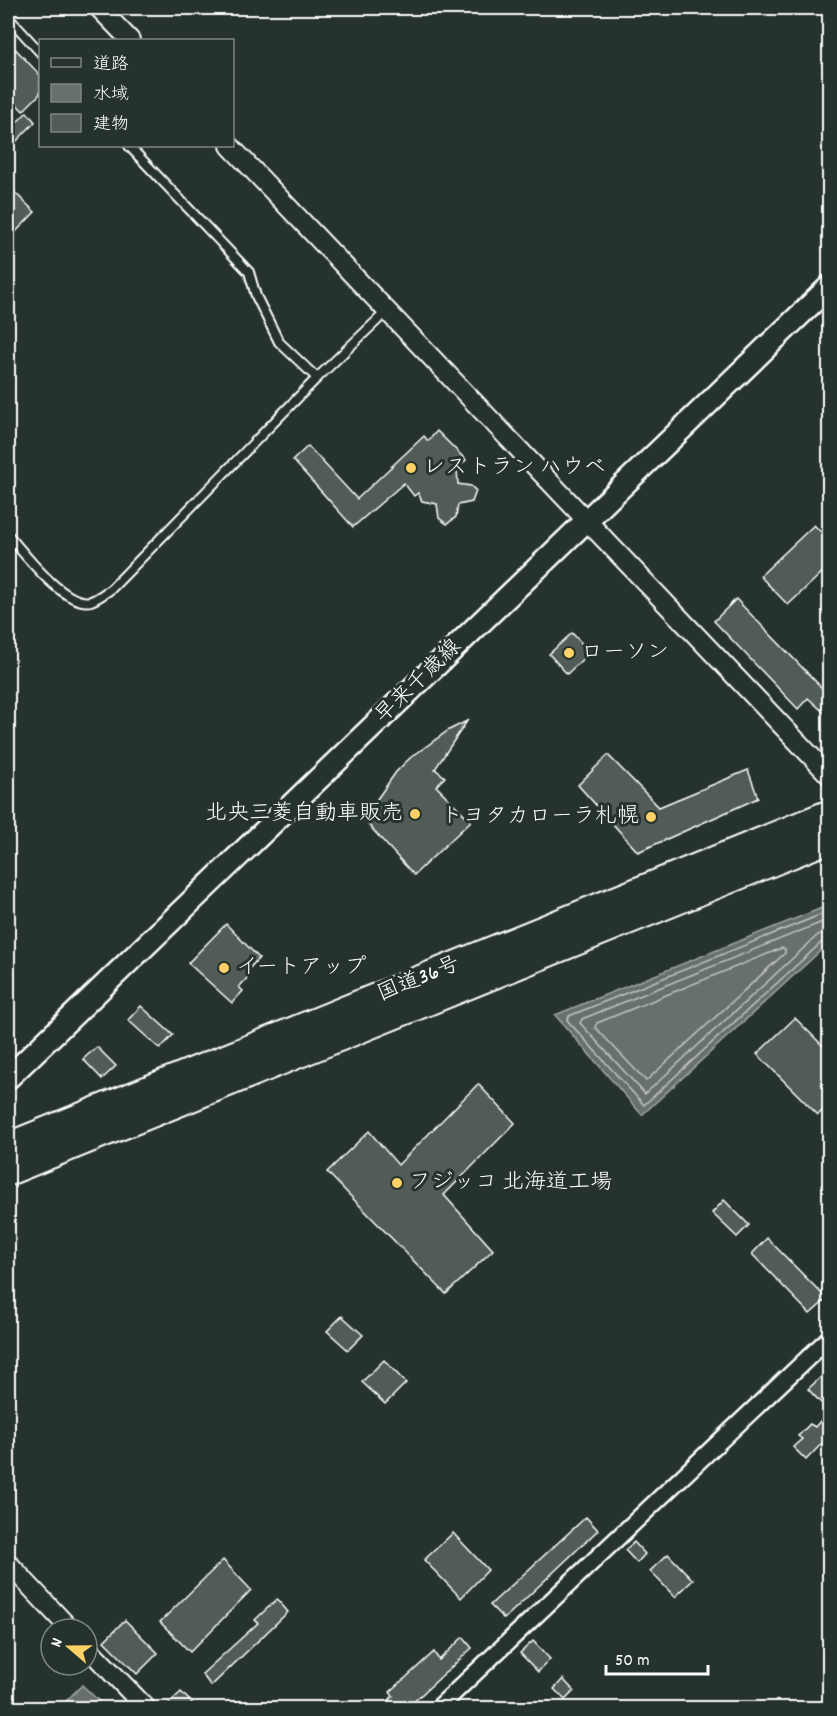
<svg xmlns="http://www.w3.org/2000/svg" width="837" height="1716" font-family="Dekko,'Klee One',sans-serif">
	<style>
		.water { fill: #67706c; stroke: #a4a9a7; stroke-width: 1.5 }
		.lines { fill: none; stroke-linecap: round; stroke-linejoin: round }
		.shore { stroke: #c2c6c4; stroke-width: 1.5 }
		.building { fill: #515c57; stroke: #fff; stroke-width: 1.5 }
		.service-casing { stroke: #fff; stroke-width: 12 }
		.minor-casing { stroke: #fff; stroke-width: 20 }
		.tertiary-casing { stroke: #fff; stroke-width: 22 }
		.secondary-casing { stroke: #fff; stroke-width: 26 }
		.trunk-casing { stroke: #fff; stroke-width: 30 }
		.service { stroke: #26332d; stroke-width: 8 }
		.minor { stroke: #26332d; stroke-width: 15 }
		.tertiary { stroke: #26332d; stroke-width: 18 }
		.secondary { stroke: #26332d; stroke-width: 21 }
		.trunk { stroke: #26332d; stroke-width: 26 }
		.poi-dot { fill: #ffd166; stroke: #26332d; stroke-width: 2 }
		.labels { text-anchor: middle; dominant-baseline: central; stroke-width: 6; stroke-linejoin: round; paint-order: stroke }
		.poi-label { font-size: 22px; fill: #fff; stroke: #26332d; text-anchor: start }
		.street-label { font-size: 22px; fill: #fff; stroke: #26332d }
	</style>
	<rect width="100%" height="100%" fill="#26332d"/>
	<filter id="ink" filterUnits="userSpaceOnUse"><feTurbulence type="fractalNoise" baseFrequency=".0167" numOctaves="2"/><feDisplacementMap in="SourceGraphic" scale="12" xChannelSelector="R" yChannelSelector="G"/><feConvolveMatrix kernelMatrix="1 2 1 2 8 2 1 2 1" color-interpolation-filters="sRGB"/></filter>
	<g filter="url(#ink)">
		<g class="water">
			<path d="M829,905V943L642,1115L555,1015Z"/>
			<path d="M82,1685L106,1708H59Z"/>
		</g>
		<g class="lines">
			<g class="shore">
				<path d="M830,911L569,1016L567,1020L644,1105L823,941L830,939"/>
				<path d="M830,919L582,1019L580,1023L645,1094L818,935L830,931"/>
				<path d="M782,948L785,949V953L646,1081L595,1027L597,1023Z"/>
			</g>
		</g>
		<g class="building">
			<path d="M8,41L40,75V94L23,111L8,95Z"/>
			<path d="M27,112L35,122L8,150V131Z"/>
			<path d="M8,186L35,212L8,240Z"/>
			<path d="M437,431L466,460L457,469L458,484L471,486L476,491L472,502L458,505L456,517L447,524L439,518L437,504L422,501L418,493L414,496L404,483L353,527L293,460L308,446L357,499L424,436L428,441Z"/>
			<path d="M814,525L830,541V565L788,605L760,576Z"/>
			<path d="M736,599L823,689L830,683V718L808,698L798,709L714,621Z"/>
			<path d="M572,633L590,652L567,674L549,654Z"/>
			<path d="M467,721L435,769L445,777L436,786L471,821L414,875L363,819L396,772L410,758L449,730Z"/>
			<path d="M608,755L659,807L748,770L758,798L638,852L578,785Z"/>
			<path d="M226,924L259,958L246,972L250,975L239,987L243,991L232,1003L188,963Z"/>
			<path d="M141,1006L173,1035L160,1049L128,1020Z"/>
			<path d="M795,1018L830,1053V1103L818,1115L757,1054Z"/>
			<path d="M97,1047L116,1066L102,1079L83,1059Z"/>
			<path d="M478,1084L515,1123L444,1195L493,1250L446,1294L327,1172L369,1131L398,1165Z"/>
			<path d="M724,1200L749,1225L737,1237L712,1213Z"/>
			<path d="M767,1238L827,1299L810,1314L752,1254Z"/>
			<path d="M342,1316L363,1335L348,1350L327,1331Z"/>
			<path d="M384,1360L406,1383L385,1404L362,1382Z"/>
			<path d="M822,1376L830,1384V1397L822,1404L808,1389Z"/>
			<path d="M821,1420L830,1429V1435L806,1460L793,1447L802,1439L798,1436L810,1424L815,1427Z"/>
			<path d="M586,1517L598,1530L504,1619L490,1605Z"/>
			<path d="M453,1533L488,1570L461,1598L424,1560Z"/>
			<path d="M634,1542L645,1554L637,1563L625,1550Z"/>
			<path d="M668,1554L693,1580L675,1597L650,1571Z"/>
			<path d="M223,1560L251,1590L190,1652L160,1622Z"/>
			<path d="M277,1599L288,1612L211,1686L202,1674L258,1623L255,1620Z"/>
			<path d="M125,1620L158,1653L137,1674L104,1641Z"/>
			<path d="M463,1637L472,1648L407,1708H381L393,1696L390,1692L434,1652L439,1660Z"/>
			<path d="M533,1641L550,1659L538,1672L520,1653Z"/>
			<path d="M563,1679L574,1691L565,1700L554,1689Z"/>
			<path d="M181,1692L197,1708H164Z"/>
		</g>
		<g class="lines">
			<defs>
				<g id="service">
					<path d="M8,17L40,52"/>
					<path d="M129,146L249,272L256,296L279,342L317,378"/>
					<path d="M8,535C24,553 64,607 91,601C97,599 105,593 111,589L317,378L387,311"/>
				</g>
				<path id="minor" d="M438,1708L830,1337"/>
				<g id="tertiary">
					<path d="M99,8L130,40"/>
					<path d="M230,146L830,776"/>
					<path d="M8,1563L70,1629"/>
					<path d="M87,1647L146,1708"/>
				</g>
				<path id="secondary" d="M8,1078L830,286"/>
				<g id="trunk">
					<path d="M8,1146L830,813"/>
					<path d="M8,1172L830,839"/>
				</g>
			</defs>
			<use href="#service" class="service-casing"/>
			<use href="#minor" class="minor-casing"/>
			<use href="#tertiary" class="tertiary-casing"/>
			<use href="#secondary" class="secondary-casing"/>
			<use href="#trunk" class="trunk-casing"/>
			<use href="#service" class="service"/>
			<use href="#minor" class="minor"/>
			<use href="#tertiary" class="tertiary"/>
			<use href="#secondary" class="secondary"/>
			<use href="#trunk" class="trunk"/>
		</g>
	</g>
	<g class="poi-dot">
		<circle cx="411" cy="468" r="6"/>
		<circle cx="569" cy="653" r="6"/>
		<circle cx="415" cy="814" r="6"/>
		<circle cx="651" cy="817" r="6"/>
		<circle cx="224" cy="968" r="6"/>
		<circle cx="397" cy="1183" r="6"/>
	</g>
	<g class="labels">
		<g class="poi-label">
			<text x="423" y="468">レストラン ハウベ</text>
			<text x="581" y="653">ローソン</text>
			<text x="403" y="814" text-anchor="end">北央三菱自動車販売</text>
			<text x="639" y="817" text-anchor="end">トヨタカローラ札幌</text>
			<text x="236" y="968">イートアップ</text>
			<text x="409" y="1183">フジッコ 北海道工場</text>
		</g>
		<g class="street-label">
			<text transform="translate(419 682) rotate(-44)">早来千歳線</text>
			<text transform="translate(419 980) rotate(-22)">国道36号</text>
		</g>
	</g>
	<rect width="837" height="1716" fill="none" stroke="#26332d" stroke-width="30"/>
	<rect x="15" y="15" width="807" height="1686" fill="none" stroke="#fff" stroke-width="2" filter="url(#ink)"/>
	<rect x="39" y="39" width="195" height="108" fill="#26332d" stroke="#7d8581" stroke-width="1.5"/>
	<rect x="51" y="58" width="30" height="9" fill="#26332d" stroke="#7d8581" stroke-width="1.5"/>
	<text x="93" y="69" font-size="18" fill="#ffffff">道路</text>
	<rect x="51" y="84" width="30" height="18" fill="#67706c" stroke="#7d8581" stroke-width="1.5"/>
	<text x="93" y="99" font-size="18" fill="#ffffff">水域</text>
	<rect x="51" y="114" width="30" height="18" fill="#515c57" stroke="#7d8581" stroke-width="1.5"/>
	<text x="93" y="129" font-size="18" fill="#ffffff">建物</text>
	<g transform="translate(69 1647) rotate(290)"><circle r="28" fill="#26332d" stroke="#7d8581" stroke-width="1.5"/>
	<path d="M0-4.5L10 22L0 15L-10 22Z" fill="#ffd166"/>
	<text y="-9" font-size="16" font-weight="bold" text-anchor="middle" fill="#ffffff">N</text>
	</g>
	<path d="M606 1665v9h102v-9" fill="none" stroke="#ffffff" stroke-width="3"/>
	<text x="615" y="1665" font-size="18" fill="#ffffff" stroke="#26332d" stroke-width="4.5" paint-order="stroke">50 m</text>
</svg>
